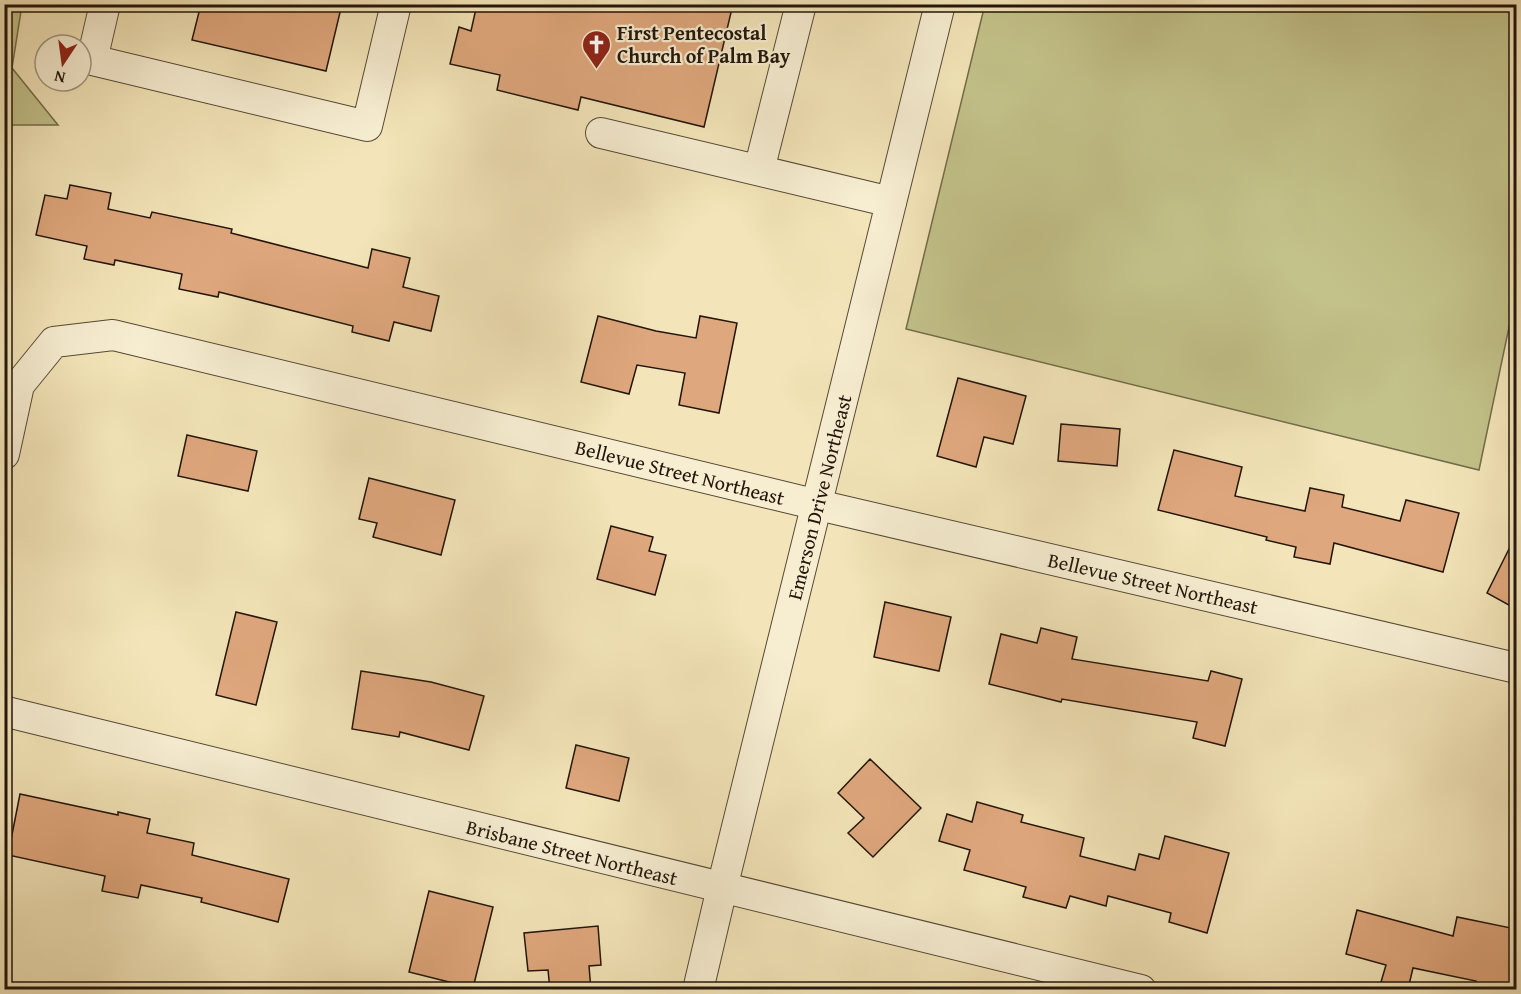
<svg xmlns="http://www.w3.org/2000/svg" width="1521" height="994" font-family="'Gentium Book Plus',serif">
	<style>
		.green { fill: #c3c28a; stroke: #726c4a; stroke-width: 1.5 }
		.building { fill: #dfa77d; stroke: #22160b; stroke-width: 1.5 }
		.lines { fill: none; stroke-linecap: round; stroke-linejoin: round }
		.minor-casing { stroke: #564a36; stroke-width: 32 }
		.minor { stroke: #f7eed2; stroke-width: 30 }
		.labels { text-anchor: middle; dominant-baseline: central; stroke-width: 4.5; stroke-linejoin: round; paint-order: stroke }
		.poi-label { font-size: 20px; font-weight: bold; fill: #22160b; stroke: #f7eed2; text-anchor: start }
		.street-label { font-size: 20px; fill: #22160b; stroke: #f7eed2 }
	</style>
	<rect width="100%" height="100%" fill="#f3e5b9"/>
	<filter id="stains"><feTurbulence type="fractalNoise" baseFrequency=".00333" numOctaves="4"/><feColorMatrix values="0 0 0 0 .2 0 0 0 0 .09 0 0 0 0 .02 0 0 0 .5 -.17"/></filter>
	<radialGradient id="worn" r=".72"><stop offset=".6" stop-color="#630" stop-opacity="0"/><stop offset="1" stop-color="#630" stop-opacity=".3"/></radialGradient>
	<g class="green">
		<path d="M5,4L22,5L12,68L58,125H5Z"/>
		<path d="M985,4L1516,5V294L1479,470L906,329Z"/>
	</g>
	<g class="building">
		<path d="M201,4H342L326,71L192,40Z"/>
		<path d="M477,4H733L704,127L581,97L578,110L497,90L500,75L450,64L459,27L471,31Z"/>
		<path d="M70,185L111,193L108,209L150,218L152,212L232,229L231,233L368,268L372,249L410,258L403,287L439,296L431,331L394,322L389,341L352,332L353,326L219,292L218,297L179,289L182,274L115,260L114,265L84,259L87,246L36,235L45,195L67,199Z"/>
		<path d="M598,316L656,331L696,338L700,316L737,323L719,413L679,405L685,373L637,365L629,394L581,382Z"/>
		<path d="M958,378L1026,396L1013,444L984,437L976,467L937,456Z"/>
		<path d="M1061,424L1120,429L1117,466L1058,461Z"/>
		<path d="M187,435L257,451L248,491L178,476Z"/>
		<path d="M1174,450L1242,467L1235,496L1305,511L1310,488L1344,495L1342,507L1400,521L1406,500L1459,513L1443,572L1334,543L1330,564L1294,557L1296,547L1266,540L1267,537L1158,510Z"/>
		<path d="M369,478L455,500L441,555L373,537L377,523L359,519Z"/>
		<path d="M611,526L653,537L649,551L666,555L655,595L597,579Z"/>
		<path d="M1516,535V609L1487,593Z"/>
		<path d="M885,602L951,617L939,671L874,657Z"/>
		<path d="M236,612L277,622L256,705L216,695Z"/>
		<path d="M1041,628L1077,637L1072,659L1208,681L1211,671L1242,679L1225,746L1193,738L1197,722L1062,699L1061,702L989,684L1001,634L1037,643Z"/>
		<path d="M361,671L431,682L484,696L469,750L400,732L399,737L352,729Z"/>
		<path d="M576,745L629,758L619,801L566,788Z"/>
		<path d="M870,759L921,808L873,857L848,833L864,818L838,793Z"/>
		<path d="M20,794L118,815V812L150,819L147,833L194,843L192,855L289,879L278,922L201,902L202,898L141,885L138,898L102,891L105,876L8,855Z"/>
		<path d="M977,802L1023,815L1021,822L1084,838L1080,856L1135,870L1139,854L1159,859L1165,836L1229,853L1207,933L1169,922L1171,913L1108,896L1106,906L1070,896L1066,908L1023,897L1026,887L964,870L970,850L939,841L947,814L972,822Z"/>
		<path d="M429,891L493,907L473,988L409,972Z"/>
		<path d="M1357,910L1453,936L1457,917L1516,929V957L1510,990H1474L1476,981L1413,968L1408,989L1381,982L1386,965L1346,954Z"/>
		<path d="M598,926L601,965L589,966L591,990H550L548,970L528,971L524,933Z"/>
	</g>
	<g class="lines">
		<defs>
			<g id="minor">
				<path d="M105,4L92,60L367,126L396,4"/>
				<path d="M601,133L891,202"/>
				<path d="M759,170L801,4"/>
				<path d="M4,454L19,385L54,342L113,335L818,505L1516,668"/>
				<path d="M4,710L7,712L1141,990"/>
				<path d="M698,990L722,888L940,4"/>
			</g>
		</defs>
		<use href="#minor" class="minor-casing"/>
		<use href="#minor" class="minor"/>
	</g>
	<defs>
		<symbol id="church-pin" viewBox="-11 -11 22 30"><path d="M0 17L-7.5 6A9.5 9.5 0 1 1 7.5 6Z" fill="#8f2418" stroke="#f7eed2"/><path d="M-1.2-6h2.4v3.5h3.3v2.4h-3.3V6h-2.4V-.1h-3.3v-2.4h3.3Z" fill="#fff"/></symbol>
	</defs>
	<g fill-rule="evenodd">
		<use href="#church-pin" x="580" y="28" width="33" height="45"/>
	</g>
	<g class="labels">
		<g class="poi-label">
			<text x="617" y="32">First Pentecostal<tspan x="617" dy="23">Church of Palm Bay</tspan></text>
		</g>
		<g class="street-label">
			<text transform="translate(680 472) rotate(14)">Bellevue Street Northeast</text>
			<text transform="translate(819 497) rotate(-76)">Emerson Drive Northeast</text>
			<text transform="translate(1153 583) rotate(13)">Bellevue Street Northeast</text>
			<text transform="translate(572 852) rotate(14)">Brisbane Street Northeast</text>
		</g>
	</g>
	<rect width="1521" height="994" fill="none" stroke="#f3e5b9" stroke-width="24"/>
	<rect x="6" y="6" width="1509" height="982" fill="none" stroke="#22160b" stroke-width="3"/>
	<rect x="12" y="12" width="1497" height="970" fill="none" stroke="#22160b" stroke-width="1.5"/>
	<g transform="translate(63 63) rotate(193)"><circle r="28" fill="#f7eed2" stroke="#a29882" stroke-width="1.5"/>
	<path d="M0-4.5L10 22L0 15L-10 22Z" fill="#8f2418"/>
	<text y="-9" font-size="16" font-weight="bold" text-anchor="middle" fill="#22160b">N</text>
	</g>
	<rect width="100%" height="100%" filter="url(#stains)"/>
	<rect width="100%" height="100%" fill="url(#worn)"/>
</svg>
